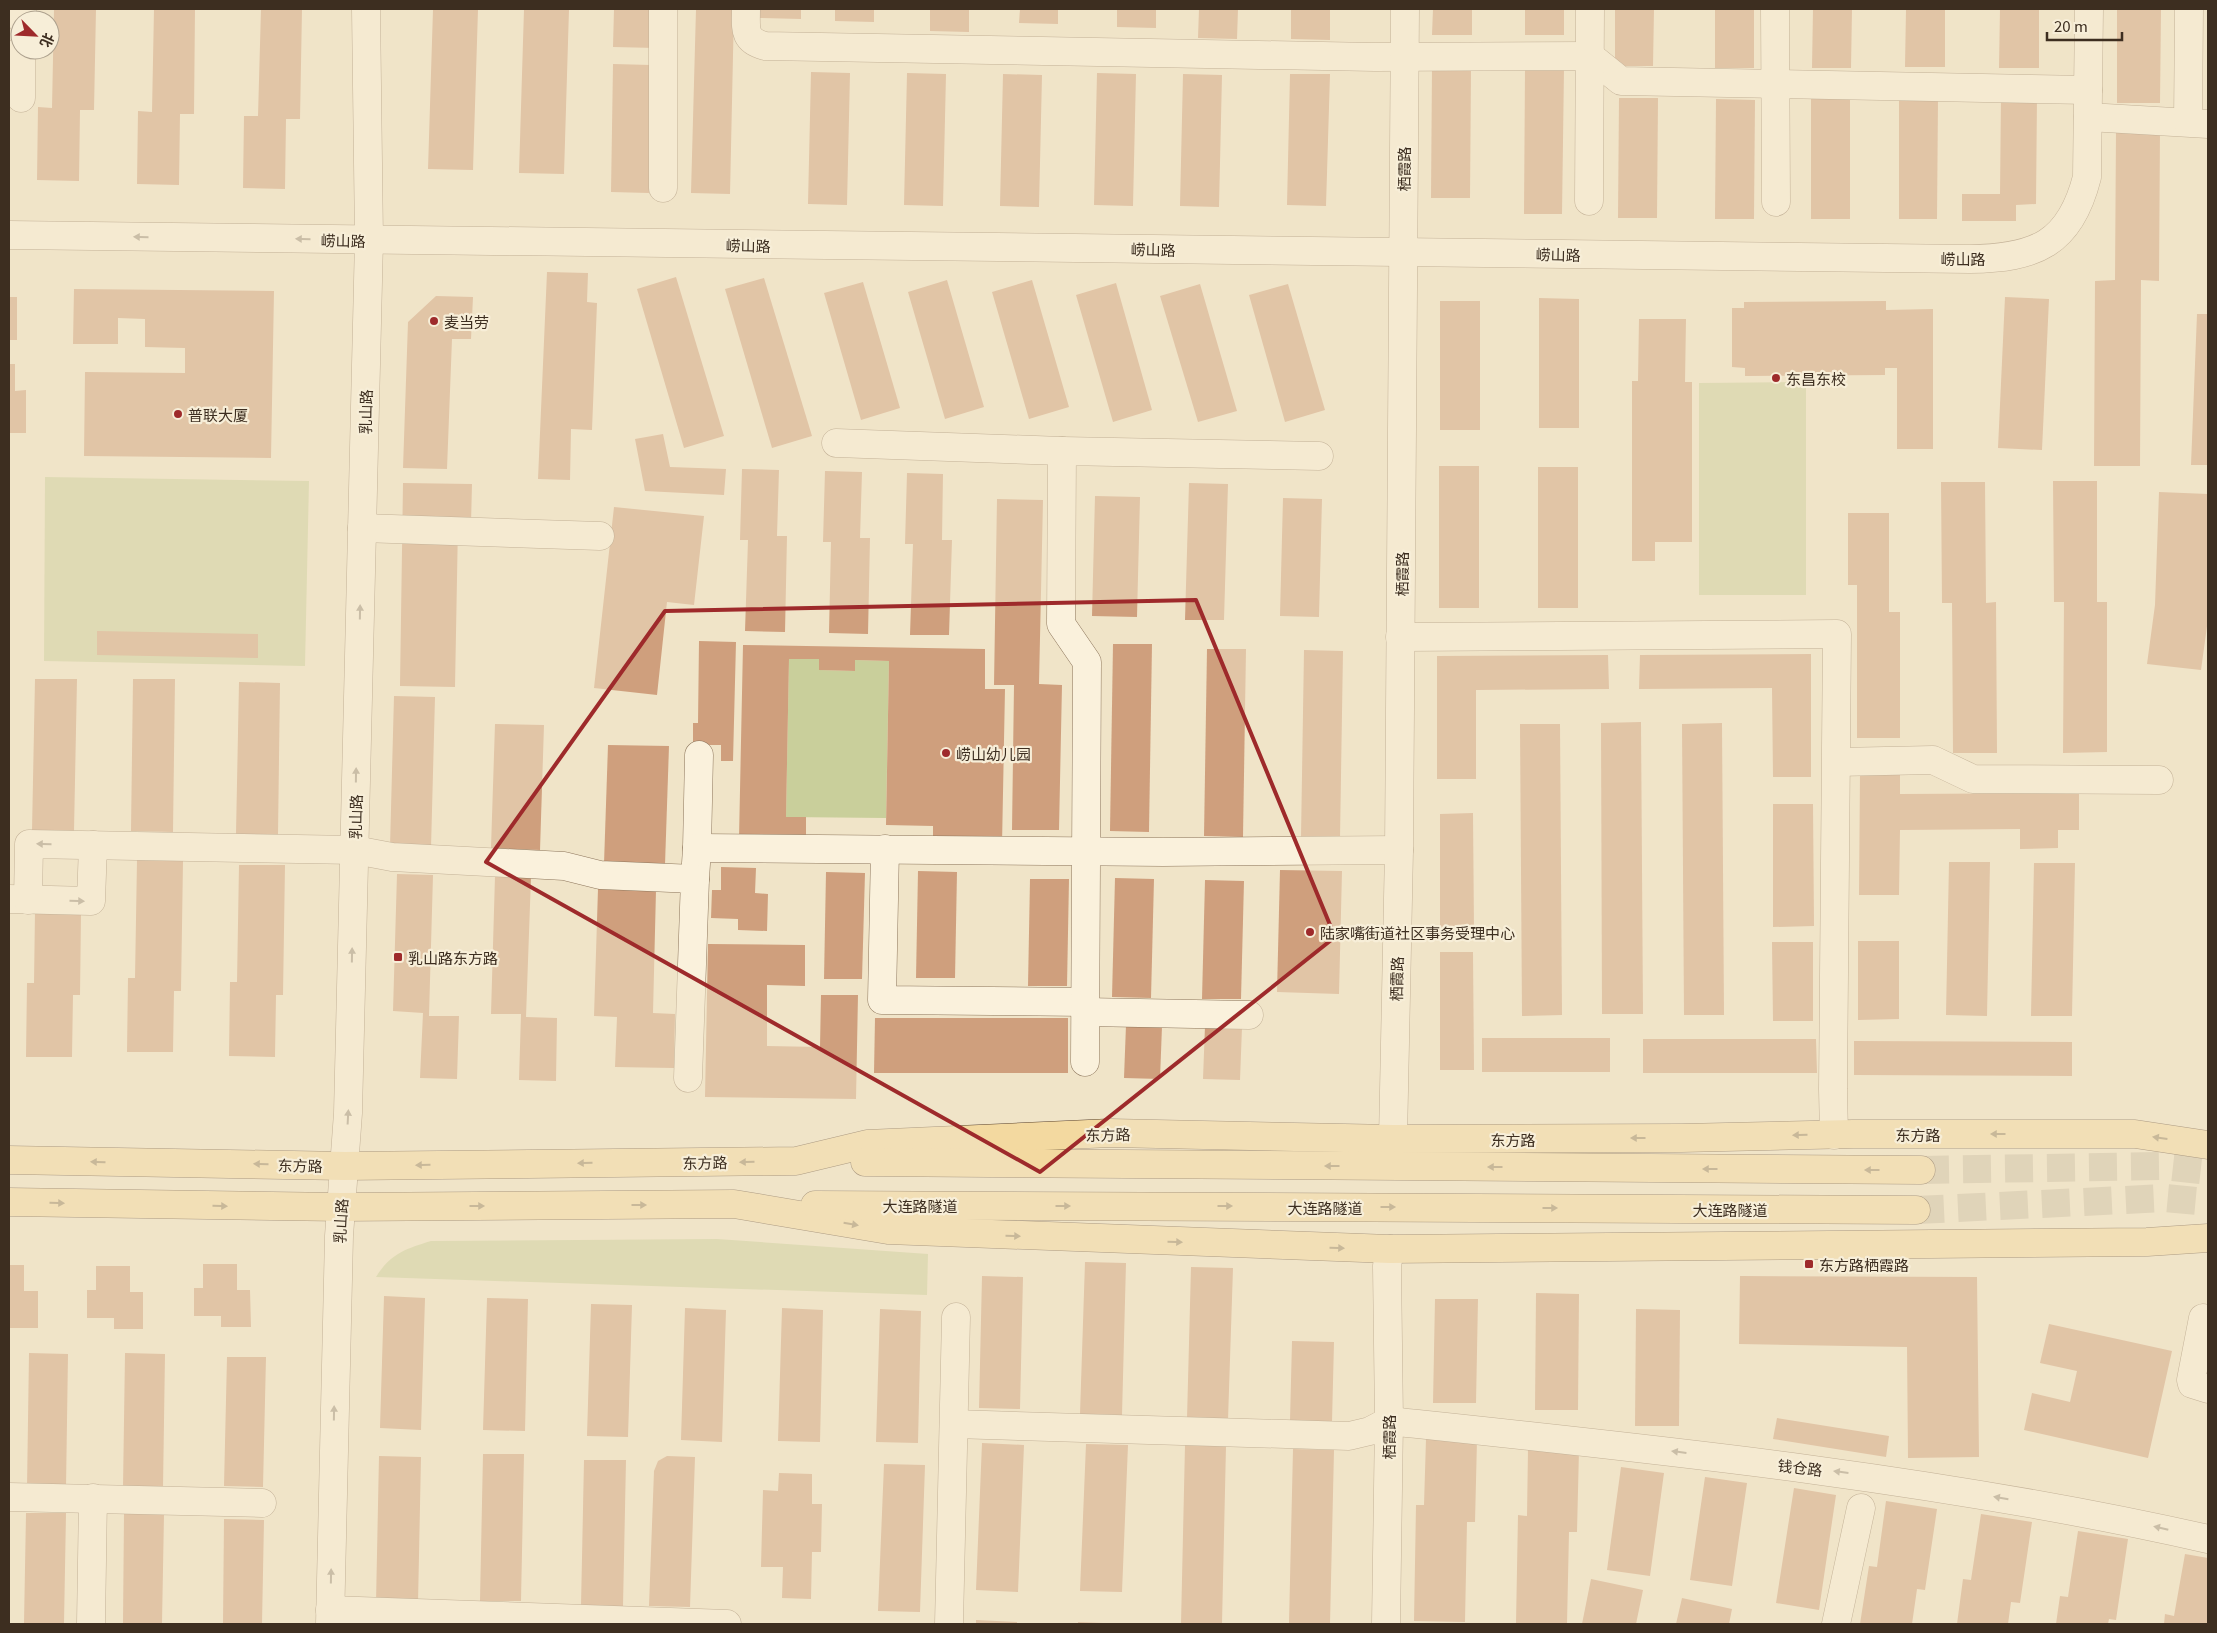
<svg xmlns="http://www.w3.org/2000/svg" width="2217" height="1633" font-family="Georgia,'Noto Sans SC',serif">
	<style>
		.green { fill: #c9cf9b }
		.building { fill: #cf9f7d }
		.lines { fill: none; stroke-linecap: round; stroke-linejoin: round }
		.major-tunnel { stroke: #ccc0a6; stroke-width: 28; stroke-dasharray: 28 14; stroke-linecap: butt }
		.minor-casing { stroke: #8d765c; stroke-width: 29 }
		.major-casing { stroke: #5b4430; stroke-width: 29 }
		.minor { stroke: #faf1dc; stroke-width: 28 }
		.major { stroke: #f3d9a0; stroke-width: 28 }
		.oneway { fill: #9c907e }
		.oneway2 { fill: #988460 }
		.marked { fill: none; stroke: #9e2a2b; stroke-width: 4; stroke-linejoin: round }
		.poi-dot { fill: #9e2a2b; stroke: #f7eed8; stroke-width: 2 }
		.labels { text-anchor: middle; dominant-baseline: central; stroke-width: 4.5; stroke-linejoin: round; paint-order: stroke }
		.street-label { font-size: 15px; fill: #3d2e20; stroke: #f7eed8 }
		.poi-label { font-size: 15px; fill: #3d2e20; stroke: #f7eed8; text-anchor: start }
	</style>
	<rect width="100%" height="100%" fill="#f0e4c8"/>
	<g class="green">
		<path d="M1806,382V595H1699V383Z"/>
		<path d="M45,477L309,481L305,666L44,661Z"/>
		<path d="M789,659H819L820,670L855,671V660L889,661L886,818L786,817Z"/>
		<path d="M717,1239L928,1254L927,1295L376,1277C390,1254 405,1249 431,1241Z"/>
	</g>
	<g class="building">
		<path d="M54,9H96L94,110H80L79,181L37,180L38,107L52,108Z"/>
		<path d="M154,9H195L194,114H180L179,185L137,184L138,111L152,112Z"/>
		<path d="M261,9H302L300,119H286L285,189L243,188L244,116H258Z"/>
		<path d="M433,9H478L473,170L428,169Z"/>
		<path d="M524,9H569L564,174L519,173Z"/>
		<path d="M614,9H657L656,48L613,47Z"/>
		<path d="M696,9H734L730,194L691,193Z"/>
		<path d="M760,9H801V19L760,18Z"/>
		<path d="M835,9H874V22L835,21Z"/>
		<path d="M930,9H969V32L930,31Z"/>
		<path d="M1020,9H1058V24L1019,23Z"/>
		<path d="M1117,9H1156V28L1117,27Z"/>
		<path d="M1199,9H1238L1237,39L1198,38Z"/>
		<path d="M1291,9H1330V40L1291,39Z"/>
		<path d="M1433,9H1472V35H1432Z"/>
		<rect x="1525" y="9" width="39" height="26"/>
		<path d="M1615,9H1654L1653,66H1615Z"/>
		<rect x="1715" y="9" width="39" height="59"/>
		<path d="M1813,9H1852L1851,68H1812Z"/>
		<path d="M1906,9H1945V67H1905Z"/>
		<path d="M2000,9H2039V68H1999Z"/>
		<path d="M2117,9H2161L2160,103H2117Z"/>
		<path d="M613,64L651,65L649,193L611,192Z"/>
		<path d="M1432,67H1471L1470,198H1431Z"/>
		<path d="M1525,68H1564L1562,214H1524Z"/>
		<path d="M811,72L850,73L847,205L808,204Z"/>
		<path d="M907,73L946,74L943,206L904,205Z"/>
		<path d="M1097,73L1136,74L1133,206L1094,205Z"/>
		<path d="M1003,74L1042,75L1039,207L1000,206Z"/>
		<path d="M1183,74L1222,75L1219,207L1180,206Z"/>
		<path d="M1290,74H1330L1326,206L1287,205Z"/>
		<path d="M2001,96H2037L2036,204L2016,205V221H1962V194H2000Z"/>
		<path d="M1619,98H1658L1657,218H1618Z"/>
		<path d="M1716,99L1755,100L1754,219H1715Z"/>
		<rect x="1811" y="99" width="39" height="120"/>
		<path d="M1899,99H1938L1937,219H1899Z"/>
		<path d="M2160,129L2159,281L2141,280L2140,466H2094L2095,281L2115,280L2116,130Z"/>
		<path d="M547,272L588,273L587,302L597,303L592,430L571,429L570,480L538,479Z"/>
		<path d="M676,277L724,436L684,448L637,289Z"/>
		<path d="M764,278L812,436L772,448L725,289Z"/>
		<path d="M947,280L984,407L945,419L908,292Z"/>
		<path d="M1032,280L1069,407L1029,419L992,292Z"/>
		<path d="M863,282L900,408L861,420L824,293Z"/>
		<path d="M1116,283L1152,410L1113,422L1076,295Z"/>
		<path d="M1200,284L1237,411L1198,422L1160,296Z"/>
		<path d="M1288,284L1325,410L1285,422L1249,295Z"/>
		<path d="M74,289L274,291L271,458L84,456L85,372L185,373V348L145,347V319L118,318V344H73Z"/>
		<path d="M436,296L473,297L471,339H452L447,469L403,468L408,322Z"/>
		<rect x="9" y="297" width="8" height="43"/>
		<path d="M2005,297L2049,299L2042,450L1998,448Z"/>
		<path d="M1539,298L1579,299V428H1539Z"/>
		<rect x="1440" y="301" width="40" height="129"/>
		<path d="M1886,301V310L1933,309V449H1897V368H1885V375L1745,376V368L1732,367V308H1744V302Z"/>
		<path d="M2197,314H2208V465H2191Z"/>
		<path d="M1639,319H1686L1685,382H1692V542H1655V561H1632V381H1638Z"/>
		<path d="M9,364H15V391L26,390V433H9Z"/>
		<path d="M663,434L670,467L726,469L724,495L645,491L635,439Z"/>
		<rect x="1439" y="466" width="40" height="142"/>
		<rect x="1538" y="467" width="40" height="141"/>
		<path d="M742,469L779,470L777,536H787L785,632L745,631L748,540H740Z"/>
		<path d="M825,471L862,472L860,538H870L868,634L829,633L831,542H823Z"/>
		<path d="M907,473L943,474L942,540H952L949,635H910L913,544H905Z"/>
		<path d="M2053,481H2097V602H2107V752L2063,753L2064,602H2054Z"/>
		<path d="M1941,482H1985L1986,603L1996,602L1997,753H1953L1952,603H1942Z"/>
		<path d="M403,483L472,484L471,524H458L455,687L400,686Z"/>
		<path d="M1189,483L1228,484L1224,620H1185Z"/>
		<path d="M2159,492L2208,494V619L2201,670L2147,664L2155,605Z"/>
		<path d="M1095,496L1140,497L1137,617L1092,616Z"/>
		<path d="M1283,498L1322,499L1319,617L1280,616Z"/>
		<path d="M997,499L1043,500L1039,684L1062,685L1059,830H1012L1014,685H994Z"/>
		<path d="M614,507L704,516L694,605L667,602L657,695L594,688Z"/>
		<path d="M1848,513H1889V612H1900V738H1857V585H1848Z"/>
		<path d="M97,631L258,634V658L97,655Z"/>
		<path d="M699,641L736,642L733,761H721V745H693V723H698Z"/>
		<path d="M1113,644H1152L1149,832L1110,831Z"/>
		<path d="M743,645L985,649V689H1005L1002,845L933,844V826L886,825L889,661L855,660V671L819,670V659H789L786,817H806V840L739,839Z"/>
		<path d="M1207,649H1246L1243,837L1204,836Z"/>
		<path d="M1304,650L1343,651L1340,838H1301Z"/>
		<path d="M1811,654V777H1773L1772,688L1639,689L1640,655Z"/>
		<path d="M1608,655L1609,689L1476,690V779H1437V656Z"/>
		<path d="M35,679H77L74,831H32Z"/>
		<path d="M133,679H175L173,832L131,831Z"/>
		<path d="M239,682L280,683L278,835L236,834Z"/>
		<path d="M394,696L435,697L431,848L390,847Z"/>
		<path d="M1641,722L1643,1014H1602L1601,723Z"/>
		<path d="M1722,723L1724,1015H1684L1682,724Z"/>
		<path d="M495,724L544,725L540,850L491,848Z"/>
		<path d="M1520,724H1560L1562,1015L1522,1016Z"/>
		<path d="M608,745L669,746L665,865L604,864Z"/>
		<path d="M1860,773H1900V794L2079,793V830H2058V848L2020,849V829L1900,830L1899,895H1859Z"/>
		<path d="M1773,804H1813L1814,926L1773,927Z"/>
		<path d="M1473,813L1474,931H1440V814Z"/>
		<path d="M137,860L183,861L181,991H174L173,1052H127L128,978H135Z"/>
		<path d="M1949,862H1990L1987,1016L1946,1015Z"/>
		<path d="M2034,863H2075L2072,1016H2031Z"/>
		<path d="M239,865H285L283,995H276L275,1057L229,1056L230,982H237Z"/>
		<path d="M721,867L756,868L755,893L768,894L767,931L738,930V919L711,918L712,890H721Z"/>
		<path d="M1280,870L1342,871L1339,994L1277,992Z"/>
		<path d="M918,871L957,872L955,978H916Z"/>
		<path d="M826,872L865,873L862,979H824Z"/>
		<path d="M397,874L433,875L429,1016H459L457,1079L420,1078L423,1013L393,1011Z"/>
		<path d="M495,876L531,877L526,1017L557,1018L556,1081L519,1080L521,1014H491Z"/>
		<path d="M1115,878L1154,879L1151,998L1112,997Z"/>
		<path d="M1030,879H1069L1067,986H1028Z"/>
		<path d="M1205,880L1244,881L1241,999H1202Z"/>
		<path d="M598,889L656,890L653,1013L675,1014L674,1068L615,1067L617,1017L594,1016Z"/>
		<path d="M35,911L81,912L80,995H73L72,1057H26L27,983H34Z"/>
		<path d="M1858,941H1899V1019L1858,1020Z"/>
		<path d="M1772,942H1813V1021H1773Z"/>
		<path d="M708,944L805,945V986L767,985V1046L820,1047L821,995H858L856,1099L705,1097Z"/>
		<path d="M1440,952H1473L1474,1070H1440Z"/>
		<path d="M875,1018H1068V1073H874Z"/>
		<path d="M1126,1025L1162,1026L1160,1079L1124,1078Z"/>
		<path d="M1205,1026L1242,1027L1240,1080L1203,1079Z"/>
		<rect x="1482" y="1038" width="128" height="34"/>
		<path d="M1643,1039H1816L1817,1073H1643Z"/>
		<path d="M1854,1041L2072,1042V1076L1854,1075Z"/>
		<path d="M1085,1262L1126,1263L1122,1415L1080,1414Z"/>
		<path d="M203,1264H237V1290H250L251,1327H221V1316H194V1288H203Z"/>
		<path d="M9,1265H24V1291H38V1328H9Z"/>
		<path d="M96,1266H130V1292H143V1329H114V1318H87V1290H96Z"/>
		<path d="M1191,1267L1233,1268L1228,1420L1187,1419Z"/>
		<path d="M982,1276L1023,1277L1020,1409L979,1408Z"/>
		<path d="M1740,1276L1977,1277L1979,1457L1908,1458L1907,1347L1739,1344Z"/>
		<path d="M1536,1293L1579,1294L1578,1410H1535Z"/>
		<path d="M384,1296L425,1298L421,1430L380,1428Z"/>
		<path d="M487,1298L528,1299L525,1431L483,1430Z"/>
		<path d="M1435,1299H1478L1476,1403H1433Z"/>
		<path d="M591,1304L632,1305L628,1437L587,1436Z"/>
		<path d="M685,1308L726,1310L722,1442L681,1440Z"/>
		<path d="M782,1308L823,1310L820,1442L778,1441Z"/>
		<path d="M880,1309L921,1311L918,1443L876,1442Z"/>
		<path d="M1636,1309L1680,1310L1679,1426H1635Z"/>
		<path d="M2049,1324L2172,1351L2148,1458L2024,1430L2032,1393L2070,1402L2077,1371L2040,1363Z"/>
		<path d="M1292,1341L1334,1342L1332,1422L1290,1421Z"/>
		<path d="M29,1353L68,1354L66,1488H27Z"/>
		<path d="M125,1353L165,1354L163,1488H123Z"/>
		<path d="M227,1357H266L263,1487L224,1486Z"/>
		<path d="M1777,1418L1889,1436L1886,1457L1773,1439Z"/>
		<path d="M1426,1439L1477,1440L1475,1522H1467L1465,1622L1414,1621L1416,1505H1424Z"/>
		<path d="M982,1443L1024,1445L1018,1592L976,1590Z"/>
		<path d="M1086,1444L1128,1445L1122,1592L1080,1591Z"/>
		<path d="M1185,1445L1226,1446L1222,1624H1181Z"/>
		<path d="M1293,1449L1334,1450L1330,1624H1289Z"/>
		<path d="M1528,1449L1579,1450L1577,1532H1569L1567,1624H1516L1518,1515L1527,1516Z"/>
		<path d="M483,1454H524L521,1601H480Z"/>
		<path d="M379,1456L421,1457L418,1604L376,1603Z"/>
		<path d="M667,1456L695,1457L690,1607L649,1606L654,1471L658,1461Z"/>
		<path d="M584,1460H626L623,1607H581Z"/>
		<path d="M884,1464L925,1465L920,1612L878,1611Z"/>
		<path d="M1621,1467L1664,1473L1650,1576L1607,1570Z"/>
		<path d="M779,1473L812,1474V1504H822L821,1552H812L811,1599L782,1598L783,1567H761L763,1490L778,1491Z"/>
		<path d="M1705,1477L1747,1483L1732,1586L1690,1580Z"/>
		<path d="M1794,1488L1836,1495L1819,1610L1776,1603Z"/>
		<path d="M1886,1501L1937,1509L1925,1590L1917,1589L1912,1624H1860L1869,1566L1877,1567Z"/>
		<path d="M26,1513H66L64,1624H24Z"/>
		<path d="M124,1513L164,1514L162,1624H123Z"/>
		<path d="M1981,1514L2032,1522L2020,1603L2011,1602L2008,1624H1957L1963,1579L1971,1580Z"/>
		<path d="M224,1519L264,1520L262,1624H223Z"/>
		<path d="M2078,1531L2128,1539L2116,1620L2109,1619L2108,1624H2056L2060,1596L2068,1597Z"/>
		<path d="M2185,1554L2208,1558V1624H2164L2165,1614L2174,1616Z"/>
		<path d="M1591,1579L1643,1590L1636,1624H1582Z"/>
		<path d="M1682,1598L1732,1609L1729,1624H1676Z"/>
		<path d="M976,1620L1017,1622V1624H976Z"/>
		<path d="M1078,1622L1103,1623V1624H1078Z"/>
	</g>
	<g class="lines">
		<g class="major-tunnel">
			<path d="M1921,1170L2163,1166L2208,1171"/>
			<path d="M1916,1210L2165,1198L2208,1202"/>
		</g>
		<defs>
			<g id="minor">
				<path d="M663,9V188"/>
				<path d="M746,9C746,29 743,40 765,46L1375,57L1590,56L1621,81L2088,90"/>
				<path d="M1775,9L1776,202"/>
				<path d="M22,20V9"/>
				<path d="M21,98V50"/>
				<path d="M2088,117L2208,124"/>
				<path d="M2188,122L2189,9"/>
				<path d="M1589,201L1590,9"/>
				<path d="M9,235L1970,259C2036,258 2070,244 2087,177L2089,9"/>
				<path d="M836,443L1062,451"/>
				<path d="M362,528L600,536"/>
				<path d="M1400,637L1837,634L1833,1089L1834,1135"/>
				<path d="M1837,762L1933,760L1973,779L2159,780"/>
				<path d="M697,848L699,755"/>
				<path d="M885,849L882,1000L1085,1002"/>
				<path d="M695,879L697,848L1163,852L1399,850"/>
				<path d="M9,899L91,901L93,845"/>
				<path d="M28,900L29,844L355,850L392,857L564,866L600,875L695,879L688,1078"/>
				<path d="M1085,1012L1249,1015"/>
				<path d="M1085,1062L1087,662L1061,624L1062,451L1319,456"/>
				<path d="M1393,1139L1399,850L1405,9"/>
				<path d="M2203,1318L2191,1380L2192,1384L2208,1389"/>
				<path d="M954,1424L1349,1436L1370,1431L1389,1421C1663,1450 1938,1478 2208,1539"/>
				<path d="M9,1497L262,1503"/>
				<path d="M330,1610L727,1624"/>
				<path d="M91,1624L93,1498"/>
				<path d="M330,1624L339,1236L348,1113L369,240L366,9"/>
				<path d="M949,1624L956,1317"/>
				<path d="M1386,1624L1389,1421L1387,1266L1390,1249"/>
				<path d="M1836,1624L1861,1508"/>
			</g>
			<g id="major">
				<path d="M9,1160L345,1166L796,1161L867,1144L1111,1133L1393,1139L1682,1138L1853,1134H2135L2208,1145"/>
				<path d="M865,1162L1921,1170"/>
				<path d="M9,1202L341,1207L734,1204L888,1230L1390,1249L2147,1242L2208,1238"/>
				<path d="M815,1205L1916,1210"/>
			</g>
		</defs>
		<use href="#minor" class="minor-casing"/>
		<use href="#major" class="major-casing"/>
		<use href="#minor" class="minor"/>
		<use href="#major" class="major"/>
	</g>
	<defs><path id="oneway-solid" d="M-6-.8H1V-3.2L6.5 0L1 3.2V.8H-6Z" transform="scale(1.25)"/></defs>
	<g class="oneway">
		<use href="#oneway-solid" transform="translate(141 237) rotate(-179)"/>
		<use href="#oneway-solid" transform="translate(303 239) rotate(-179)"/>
		<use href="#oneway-solid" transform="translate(360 612) rotate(-89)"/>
		<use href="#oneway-solid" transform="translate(356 775) rotate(-89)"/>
		<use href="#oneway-solid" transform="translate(44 844) rotate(-179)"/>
		<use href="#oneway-solid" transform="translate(77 901) rotate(1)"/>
		<use href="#oneway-solid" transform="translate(352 955) rotate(-89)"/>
		<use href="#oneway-solid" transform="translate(348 1117) rotate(-87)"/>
		<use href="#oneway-solid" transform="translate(334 1413) rotate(-89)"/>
		<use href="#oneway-solid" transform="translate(1679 1452) rotate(-173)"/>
		<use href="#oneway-solid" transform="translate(1841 1472) rotate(-173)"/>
		<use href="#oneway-solid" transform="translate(2001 1498) rotate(-170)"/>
		<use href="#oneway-solid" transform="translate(2161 1528) rotate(-167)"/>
		<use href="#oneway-solid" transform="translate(331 1576) rotate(-89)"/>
	</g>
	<g class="oneway2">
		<use href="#oneway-solid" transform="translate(1998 1134) rotate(-180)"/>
		<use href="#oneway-solid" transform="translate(1800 1135) rotate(179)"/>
		<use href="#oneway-solid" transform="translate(1638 1138) rotate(180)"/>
		<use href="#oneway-solid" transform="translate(2160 1138) rotate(-172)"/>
		<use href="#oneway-solid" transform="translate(98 1162) rotate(-179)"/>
		<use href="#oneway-solid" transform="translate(747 1162) rotate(179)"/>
		<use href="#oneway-solid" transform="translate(585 1163) rotate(179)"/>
		<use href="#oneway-solid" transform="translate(261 1164) rotate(-179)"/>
		<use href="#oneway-solid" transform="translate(423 1165) rotate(179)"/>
		<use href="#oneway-solid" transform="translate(1332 1166) rotate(-180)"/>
		<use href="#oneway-solid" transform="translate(1495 1167) rotate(-180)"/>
		<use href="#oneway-solid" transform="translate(1710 1169) rotate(-180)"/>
		<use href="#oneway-solid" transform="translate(1872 1170) rotate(-180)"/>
		<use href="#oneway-solid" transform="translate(57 1203) rotate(1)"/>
		<use href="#oneway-solid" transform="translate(639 1205)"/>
		<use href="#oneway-solid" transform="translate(220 1206) rotate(1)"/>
		<use href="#oneway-solid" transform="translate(477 1206)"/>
		<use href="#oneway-solid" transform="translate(1063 1206)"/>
		<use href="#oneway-solid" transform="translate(1225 1206)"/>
		<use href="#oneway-solid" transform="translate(1388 1207)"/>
		<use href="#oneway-solid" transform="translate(1550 1208)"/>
		<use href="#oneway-solid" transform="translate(851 1224) rotate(10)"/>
		<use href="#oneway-solid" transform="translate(1013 1236) rotate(2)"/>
		<use href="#oneway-solid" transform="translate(1175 1242) rotate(2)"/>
		<use href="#oneway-solid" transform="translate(1337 1248) rotate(2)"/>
	</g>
	<path d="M0 0H2217V1633H0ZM1196,600L1335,937L1040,1172L486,862L665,611Z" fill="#f0e4c8" fill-opacity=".55" fill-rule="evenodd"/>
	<path class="marked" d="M1196,600L1335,937L1040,1172L486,862L665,611Z"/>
	<g class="poi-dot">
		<circle cx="434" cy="321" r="5"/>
		<circle cx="1776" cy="378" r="5"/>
		<circle cx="178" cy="414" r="5"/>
		<circle cx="946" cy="753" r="5"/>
		<circle cx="1310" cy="932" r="5"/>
		<rect x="393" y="952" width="10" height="10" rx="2.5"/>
		<rect x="1804" y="1259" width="10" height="10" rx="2.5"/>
	</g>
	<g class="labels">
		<g class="street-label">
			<text transform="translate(1403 169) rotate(-90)">栖霞路</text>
			<text transform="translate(343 240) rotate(1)">崂山路</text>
			<text transform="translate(748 245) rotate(1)">崂山路</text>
			<text transform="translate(1153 249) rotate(1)">崂山路</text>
			<text transform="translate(1558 254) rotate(1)">崂山路</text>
			<text x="1963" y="258">崂山路</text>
			<text transform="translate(365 412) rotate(-89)">乳山路</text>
			<text transform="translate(1401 574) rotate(-90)">栖霞路</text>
			<text transform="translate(355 817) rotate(-89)">乳山路</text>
			<text transform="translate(1396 979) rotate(-89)">栖霞路</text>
			<text transform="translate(1108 1134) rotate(-1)">东方路</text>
			<text x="1918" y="1134">东方路</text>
			<text x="1513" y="1139">东方路</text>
			<text transform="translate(705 1162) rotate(-1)">东方路</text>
			<text transform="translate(300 1165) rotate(1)">东方路</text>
			<text x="920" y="1205">大连路隧道</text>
			<text x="1325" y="1207">大连路隧道</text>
			<text x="1730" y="1209">大连路隧道</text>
			<text transform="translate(340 1221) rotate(-87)">乳山路</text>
			<text transform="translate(1388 1437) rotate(-90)">栖霞路</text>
			<text transform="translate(1800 1467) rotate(7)">钱仓路</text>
		</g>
		<g class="poi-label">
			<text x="444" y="321">麦当劳</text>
			<text x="1786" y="378">东昌东校</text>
			<text x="188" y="414">普联大厦</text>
			<text x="956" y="753">崂山幼儿园</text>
			<text x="1320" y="932">陆家嘴街道社区事务受理中心</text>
			<text x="408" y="957">乳山路东方路</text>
			<text x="1819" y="1264">东方路栖霞路</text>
		</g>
	</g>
	<rect width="2217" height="1633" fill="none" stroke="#3d2e20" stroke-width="20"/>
	<g transform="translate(35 35) rotate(114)"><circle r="24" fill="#f7eed8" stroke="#ada18e"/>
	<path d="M0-4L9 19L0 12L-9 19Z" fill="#9e2a2b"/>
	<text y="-8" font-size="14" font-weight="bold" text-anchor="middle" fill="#3d2e20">北</text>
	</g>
	<path d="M2047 32v8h75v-8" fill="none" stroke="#3d2e20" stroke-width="2.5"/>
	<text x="2054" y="32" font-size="15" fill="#3d2e20" stroke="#f7eed8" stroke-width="4" paint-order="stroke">20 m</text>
</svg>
